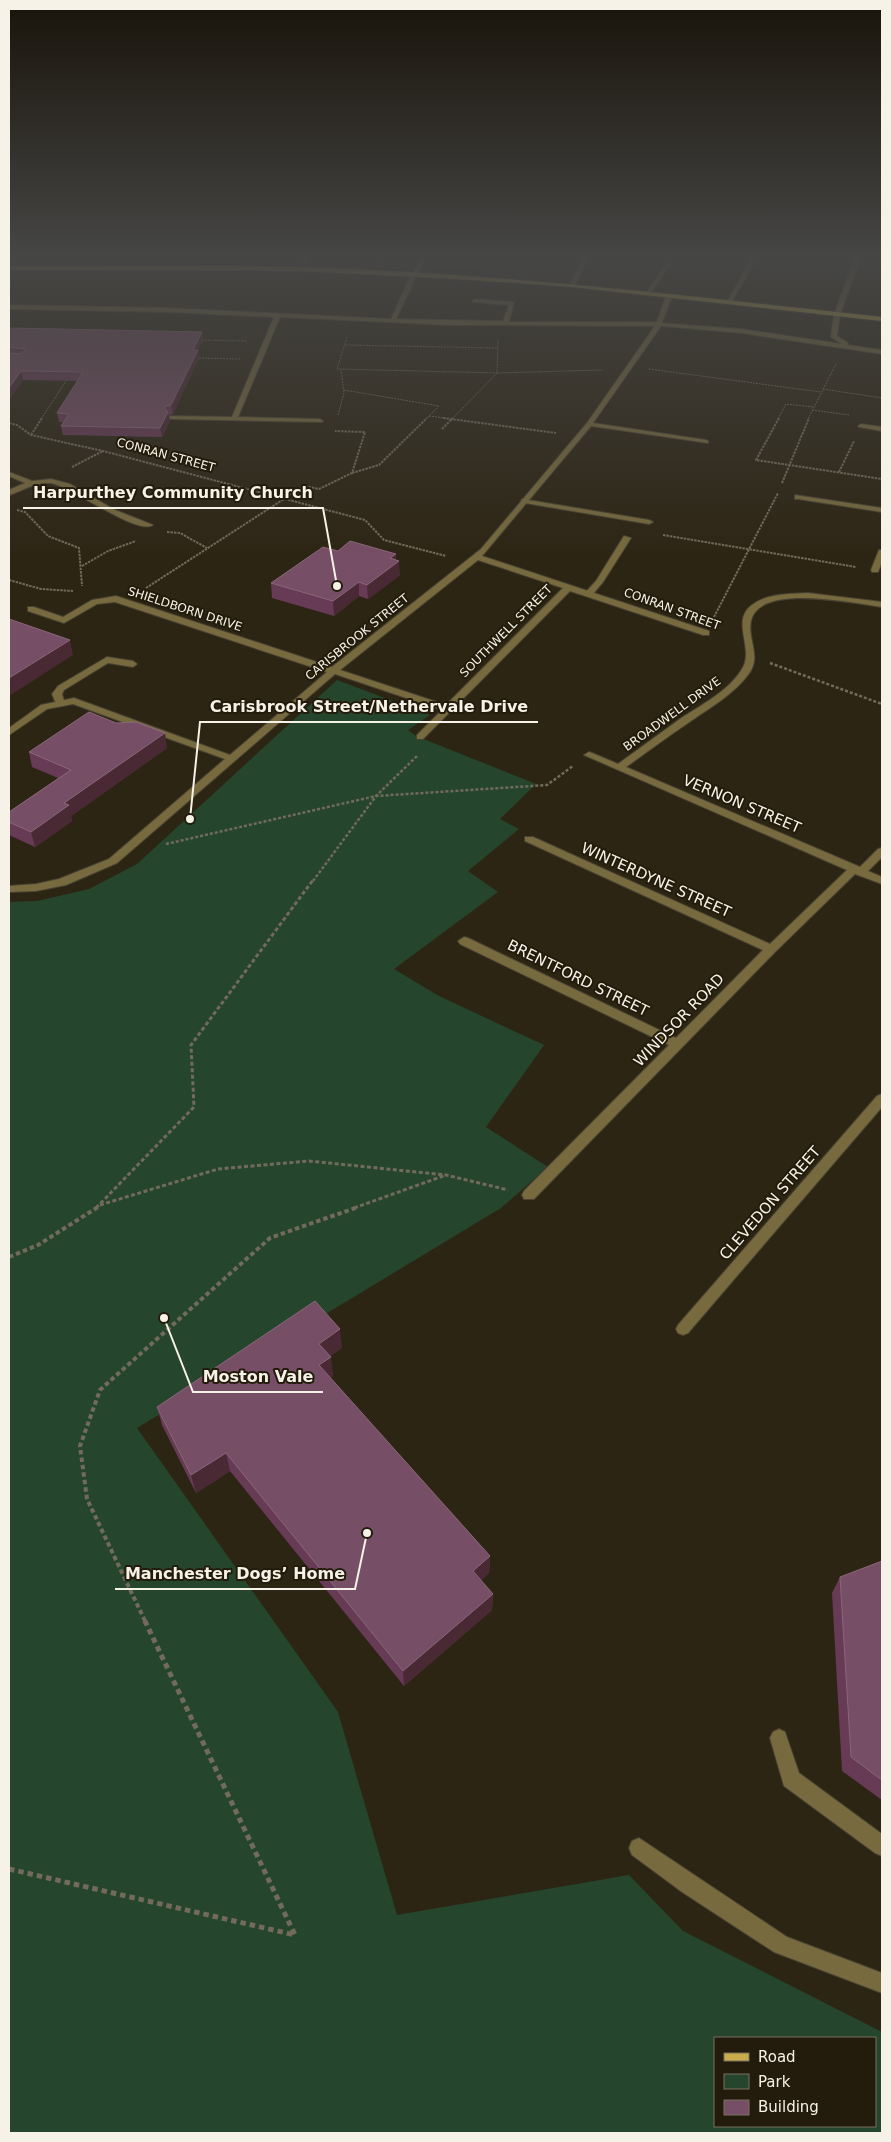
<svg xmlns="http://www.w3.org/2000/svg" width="891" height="2142" font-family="'DejaVu Sans',sans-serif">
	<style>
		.green { fill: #25452c; fill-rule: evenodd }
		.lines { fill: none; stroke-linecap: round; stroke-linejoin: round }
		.lane-casing { stroke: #494232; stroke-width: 2 }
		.street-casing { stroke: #494232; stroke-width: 2 }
		.secondary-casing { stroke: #494232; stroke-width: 2 }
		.primary-casing { stroke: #494232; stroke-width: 2 }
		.path-far5 { stroke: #726b5c; stroke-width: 1; stroke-dasharray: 2 1; stroke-linecap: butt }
		.path-far4 { stroke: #726b5c; stroke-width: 2; stroke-dasharray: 2.5 1; stroke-linecap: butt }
		.path-far3 { stroke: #726b5c; stroke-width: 2.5; stroke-dasharray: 3 2; stroke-linecap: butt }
		.path-far2 { stroke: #726b5c; stroke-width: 3; stroke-dasharray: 4 2.5; stroke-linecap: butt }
		.path-far1 { stroke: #726b5c; stroke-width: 4; stroke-dasharray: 4.5 3; stroke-linecap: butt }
		.path { stroke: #726b5c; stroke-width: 5; stroke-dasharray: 5.5 4; stroke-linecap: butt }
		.lane { fill: #776a3e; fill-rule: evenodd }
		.street { fill: #776a3e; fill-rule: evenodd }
		.secondary { fill: #a59047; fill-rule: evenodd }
		.primary { fill: #c9ad4c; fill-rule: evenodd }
		.wall { fill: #673a55 }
		.shaded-wall { fill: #492934 }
		.building { fill: #764e65; stroke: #8a6779 }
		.labels { text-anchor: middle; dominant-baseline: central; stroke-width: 4; stroke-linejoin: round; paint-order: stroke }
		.far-street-label { font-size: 12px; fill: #f7f2e7; stroke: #231b0b }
		.street-label { font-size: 15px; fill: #f7f2e7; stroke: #231b0b }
		.leader { fill: none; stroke: #f7f2e7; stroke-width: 2 }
		.callout-dot { fill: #f7f2e7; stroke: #231b0b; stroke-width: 2 }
		.callout-label { font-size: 16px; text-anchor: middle; font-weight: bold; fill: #f7f2e7; stroke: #231b0b; stroke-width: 4; stroke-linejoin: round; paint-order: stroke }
	</style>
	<rect width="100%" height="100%" fill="#2d2514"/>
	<g class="green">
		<path d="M441,257H534L525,275L435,267Z"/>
		<path d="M337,680L430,715L408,730L416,736L536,784L500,819L519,829L468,871L498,892L394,969L439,996L544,1045L486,1127L548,1167L501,1208L137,1428L338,1712L397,1915L629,1875L683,1931L882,2032V2133H9V902L37,901L89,889L137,864ZM715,2038H875V2126H715Z"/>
	</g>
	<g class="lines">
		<defs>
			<g id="lane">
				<path d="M381,257H387L380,267L377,265Z"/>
				<path d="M522,499L649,520L653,522L649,524L525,503L521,501Z"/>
				<path d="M624,536L631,538L603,582L592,595H586L585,593L596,581Z"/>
				<path d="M107,657L133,661L137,664L133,667L108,663L64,690L62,694L65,704L63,706H57L52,694L58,686Z"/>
				<path d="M779,1729L785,1732L799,1773L882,1834V1856L875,1853L784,1786L770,1738L773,1732Z"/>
			</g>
			<g id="street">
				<path d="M305,257H311L301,270H297Z"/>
				<path d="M583,257H589L575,285L570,286Z"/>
				<path d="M670,257H676L649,295H645Z"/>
				<path d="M752,257H758L731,303L726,304Z"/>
				<path d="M855,257H861L840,315L837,336L848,343V345L882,350V354L741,333L661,326L593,423L706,440L708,441V443L591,426L482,556L709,631V635H703L570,591L423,739H417V735L442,710L335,674L117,863L66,885L36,891L9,892V886L36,884L59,879L109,859L225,759L73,704L47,709L9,735V728L41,705L74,698L230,755L327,672L115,602L97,604L64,623L28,611V607H34L63,617L92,600L116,596L332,667L481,549L587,423L655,326L447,325L280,317L238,417L320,419L323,421L322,422L170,419L168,418V416L232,417L274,317L167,312L9,309V305L167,308L391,319L411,275L414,273L417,275L396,319L503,321L509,305L472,302L474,299L514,302L509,322H657L666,296L669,294L672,296L662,323L741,329L842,344L831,337L834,315ZM478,560L563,588L446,705L340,670Z"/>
				<path d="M861,424L882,427V431L859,427L858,426Z"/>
				<path d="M9,472L32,481L51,479L70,484L115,510L153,525C137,536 70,485 50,483C34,482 23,491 9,495V490L25,483L9,476Z"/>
				<path d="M795,495L882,508V512L798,499H795Z"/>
				<path d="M879,550H882V562L878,572H872L871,570Z"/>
				<path d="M808,593L882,602V607C856,604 759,582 751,621C747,638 761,655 750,672C735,694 709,708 688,723C667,737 647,752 626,767L860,867L878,849L882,848V857L868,871L882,877V884L855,874L775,952L534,1199H524L522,1195L524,1191L669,1045L460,944L458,941L464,937L468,938L676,1038L763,950L525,841V837H533L770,944L847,870L584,755L589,752L592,753L618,764C639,749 659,734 680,719C701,705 729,691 742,669C755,649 730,621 752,605C768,593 790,594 808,593Z"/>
				<path d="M882,1094V1107L688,1333L683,1335L678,1333L676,1329L678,1325L877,1096Z"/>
				<path d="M639,1838L787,1937L882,1973V1993L774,1952L682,1892L632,1855L629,1848L632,1841Z"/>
			</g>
			<path id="secondary" d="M421,257H427L416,276H412Z"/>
			<path id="primary" d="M9,266C106,267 203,265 299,267C494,273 688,296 882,317V321L572,287L456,279L299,271L9,270Z"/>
		</defs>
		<use href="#lane" class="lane-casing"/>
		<use href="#street" class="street-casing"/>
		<use href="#secondary" class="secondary-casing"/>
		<use href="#primary" class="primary-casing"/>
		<g class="path-far5">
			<path d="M347,337L337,369L497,373L498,340"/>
			<path d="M199,340L246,341"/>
			<path d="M345,345L498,348"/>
			<path d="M196,358L240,359"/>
			<path d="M649,369L821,392"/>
			<path d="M823,389L882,398"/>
			<path d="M344,390L439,406L426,419"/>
			<path d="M812,410L849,415"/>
			<path d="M338,415L344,393L341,370"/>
			<path d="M429,416L452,419"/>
			<path d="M41,419L68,378"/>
			<path d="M452,419L497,373L603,370"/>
			<path d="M778,419L786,404L814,407"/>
			<path d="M808,419L836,364"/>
		</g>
		<g class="path-far4">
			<path d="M443,418L556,433"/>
			<path d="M779,418L756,460L882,479"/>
			<path d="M9,423L17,425L31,435L103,451L365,520L384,540L446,556"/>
			<path d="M442,429L453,418"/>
			<path d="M31,435L42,418"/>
			<path d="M72,467L103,451"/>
			<path d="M839,472L854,441"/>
			<path d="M352,473L379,465L427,418"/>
			<path d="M782,483L809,418"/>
			<path d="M17,510L25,512L48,536L79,548L82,586"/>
			<path d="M167,532L180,533L207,548"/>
			<path d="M663,535L856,567"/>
			<path d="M82,566L108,551L136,541"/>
			<path d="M9,580L41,589L73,591"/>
			<path d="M146,588L304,486L319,489L352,473L365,432L335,431"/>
			<path d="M714,617L778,493"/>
		</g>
		<g class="path-far3">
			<path d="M770,663L882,704"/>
			<path d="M166,844L376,796L547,785L573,766"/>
			<path d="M313,881L376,796L418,755"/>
		</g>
		<g class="path-far2">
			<path d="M100,1205L218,1169L309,1161L446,1175L508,1190"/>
			<path d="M96,1208L194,1107L191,1045L313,880"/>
			<path d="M354,1208L446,1175"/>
		</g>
		<g class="path-far1">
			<path d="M9,1257L38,1245L98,1207"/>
			<path d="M145,1621L87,1499L80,1446L100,1390L270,1238L358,1207"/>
		</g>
		<path class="path" d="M9,1869L295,1935L144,1619"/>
		<use href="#lane" class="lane"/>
		<use href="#street" class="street"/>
		<use href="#secondary" class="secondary"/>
		<use href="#primary" class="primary"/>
	</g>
	<g class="wall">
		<path d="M9,328L202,332L203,340L198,350L199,358L173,414L169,415L170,421L162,437L63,435L61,426L64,422H59L57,413L78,381L23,380L9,400Z"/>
		<path d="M338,551L396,560L400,575L368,599L359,596L334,616L272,598L271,583Z"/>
		<path d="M167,748L71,816L72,821L35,847L9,835V812L58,778L32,767L29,752Z"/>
		<path d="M342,1348L330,1356L333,1376L330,1378L490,1556L489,1573L481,1580L493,1594L492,1610L404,1686L230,1471L196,1493L162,1425L157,1407Z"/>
		<path d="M882,1561V1800L842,1771L832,1593L840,1577Z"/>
	</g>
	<g class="shaded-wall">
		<path d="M202,332L203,340L198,350L199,358L173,414L171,405L193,350Z"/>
		<path d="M21,371L23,380L9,400V388Z"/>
		<path d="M165,406L167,415L168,412L170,421L162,437L160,428Z"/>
		<path d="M396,554V563L399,561L400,575L368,599L367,585L390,558Z"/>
		<path d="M359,582V596L334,616L333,601Z"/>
		<path d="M70,640L73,655L9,696V678Z"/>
		<path d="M165,733L167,748L71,816L72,821L35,847L31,832L64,803Z"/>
		<path d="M340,1329L342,1348L321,1362L319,1344Z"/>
		<path d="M331,1357L333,1376L321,1384L319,1365Z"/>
		<path d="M226,1453L230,1471L196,1493L191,1475Z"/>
		<path d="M490,1556L489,1573L472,1587L473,1571Z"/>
		<path d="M493,1594L492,1610L404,1686L403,1671Z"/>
	</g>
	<g class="building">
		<path d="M9,328L202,332L193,350H198L171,405L165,406V409L168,412L160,428L61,426L69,414L57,413L83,372L21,371L9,388V353L21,354L26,349L9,347Z"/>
		<path d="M350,541L396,554L390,558L399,561L367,585L359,582L333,601L271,583L323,547L338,551Z"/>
		<path d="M9,619L70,640L9,678Z"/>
		<path d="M89,712L116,723L136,722L165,733L64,803L69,805L31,832L9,822V812L71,770L29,752Z"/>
		<path d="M315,1301L340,1329L319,1344L331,1357L319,1365L490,1556L473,1571L493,1594L403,1671L226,1453L191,1475L157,1407Z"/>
		<path d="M882,1561V1780L851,1757L840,1577Z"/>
	</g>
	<linearGradient id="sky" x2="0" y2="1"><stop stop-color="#19140b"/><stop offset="0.46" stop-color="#464645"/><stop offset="1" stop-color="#464645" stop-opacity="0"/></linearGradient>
	<rect width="891" height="557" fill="url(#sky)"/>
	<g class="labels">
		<g class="far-street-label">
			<text transform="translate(166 455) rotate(15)">CONRAN STREET</text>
			<text transform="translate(185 609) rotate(18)">SHIELDBORN DRIVE</text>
			<text transform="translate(672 609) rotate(20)">CONRAN STREET</text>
			<text transform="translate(506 631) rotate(-45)">SOUTHWELL STREET</text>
			<text transform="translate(357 637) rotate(-39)">CARISBROOK STREET</text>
			<text transform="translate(672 714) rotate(-36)">BROADWELL DRIVE</text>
		</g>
		<g class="street-label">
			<text transform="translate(742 804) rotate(23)">VERNON STREET</text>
			<text transform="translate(656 880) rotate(24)">WINTERDYNE STREET</text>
			<text transform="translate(578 978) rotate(26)">BRENTFORD STREET</text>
			<text transform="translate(679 1020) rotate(-46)">WINDSOR ROAD</text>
			<text transform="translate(770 1203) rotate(-49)">CLEVEDON STREET</text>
		</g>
	</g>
	<path class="leader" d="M337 586L323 508H23M190 819L200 722H538M164 1318L193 1392H323M367 1533L355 1589H115"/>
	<g class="callout-dot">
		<circle cx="337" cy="586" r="5"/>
		<circle cx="190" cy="819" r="5"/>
		<circle cx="164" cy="1318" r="5"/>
		<circle cx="367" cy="1533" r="5"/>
	</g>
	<g class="callout-label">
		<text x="173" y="498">Harpurthey Community Church</text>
		<text x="369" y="712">Carisbrook Street/Nethervale Drive</text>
		<text x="258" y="1382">Moston Vale</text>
		<text x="235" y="1579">Manchester Dogs’ Home</text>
	</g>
	<rect width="891" height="2142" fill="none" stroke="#f7f2e7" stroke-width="20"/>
	<rect x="714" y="2037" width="162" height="90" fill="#231b0b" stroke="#787163"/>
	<rect x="724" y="2053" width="25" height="8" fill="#c9ad4c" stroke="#787163"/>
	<text x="758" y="2062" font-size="15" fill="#f7f2e7">Road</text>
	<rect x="724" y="2074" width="25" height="15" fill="#25452c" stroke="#787163"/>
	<text x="758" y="2087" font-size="15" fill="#f7f2e7">Park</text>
	<rect x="724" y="2100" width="25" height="15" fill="#764e65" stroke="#787163"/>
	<text x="758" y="2112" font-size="15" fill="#f7f2e7">Building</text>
</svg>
